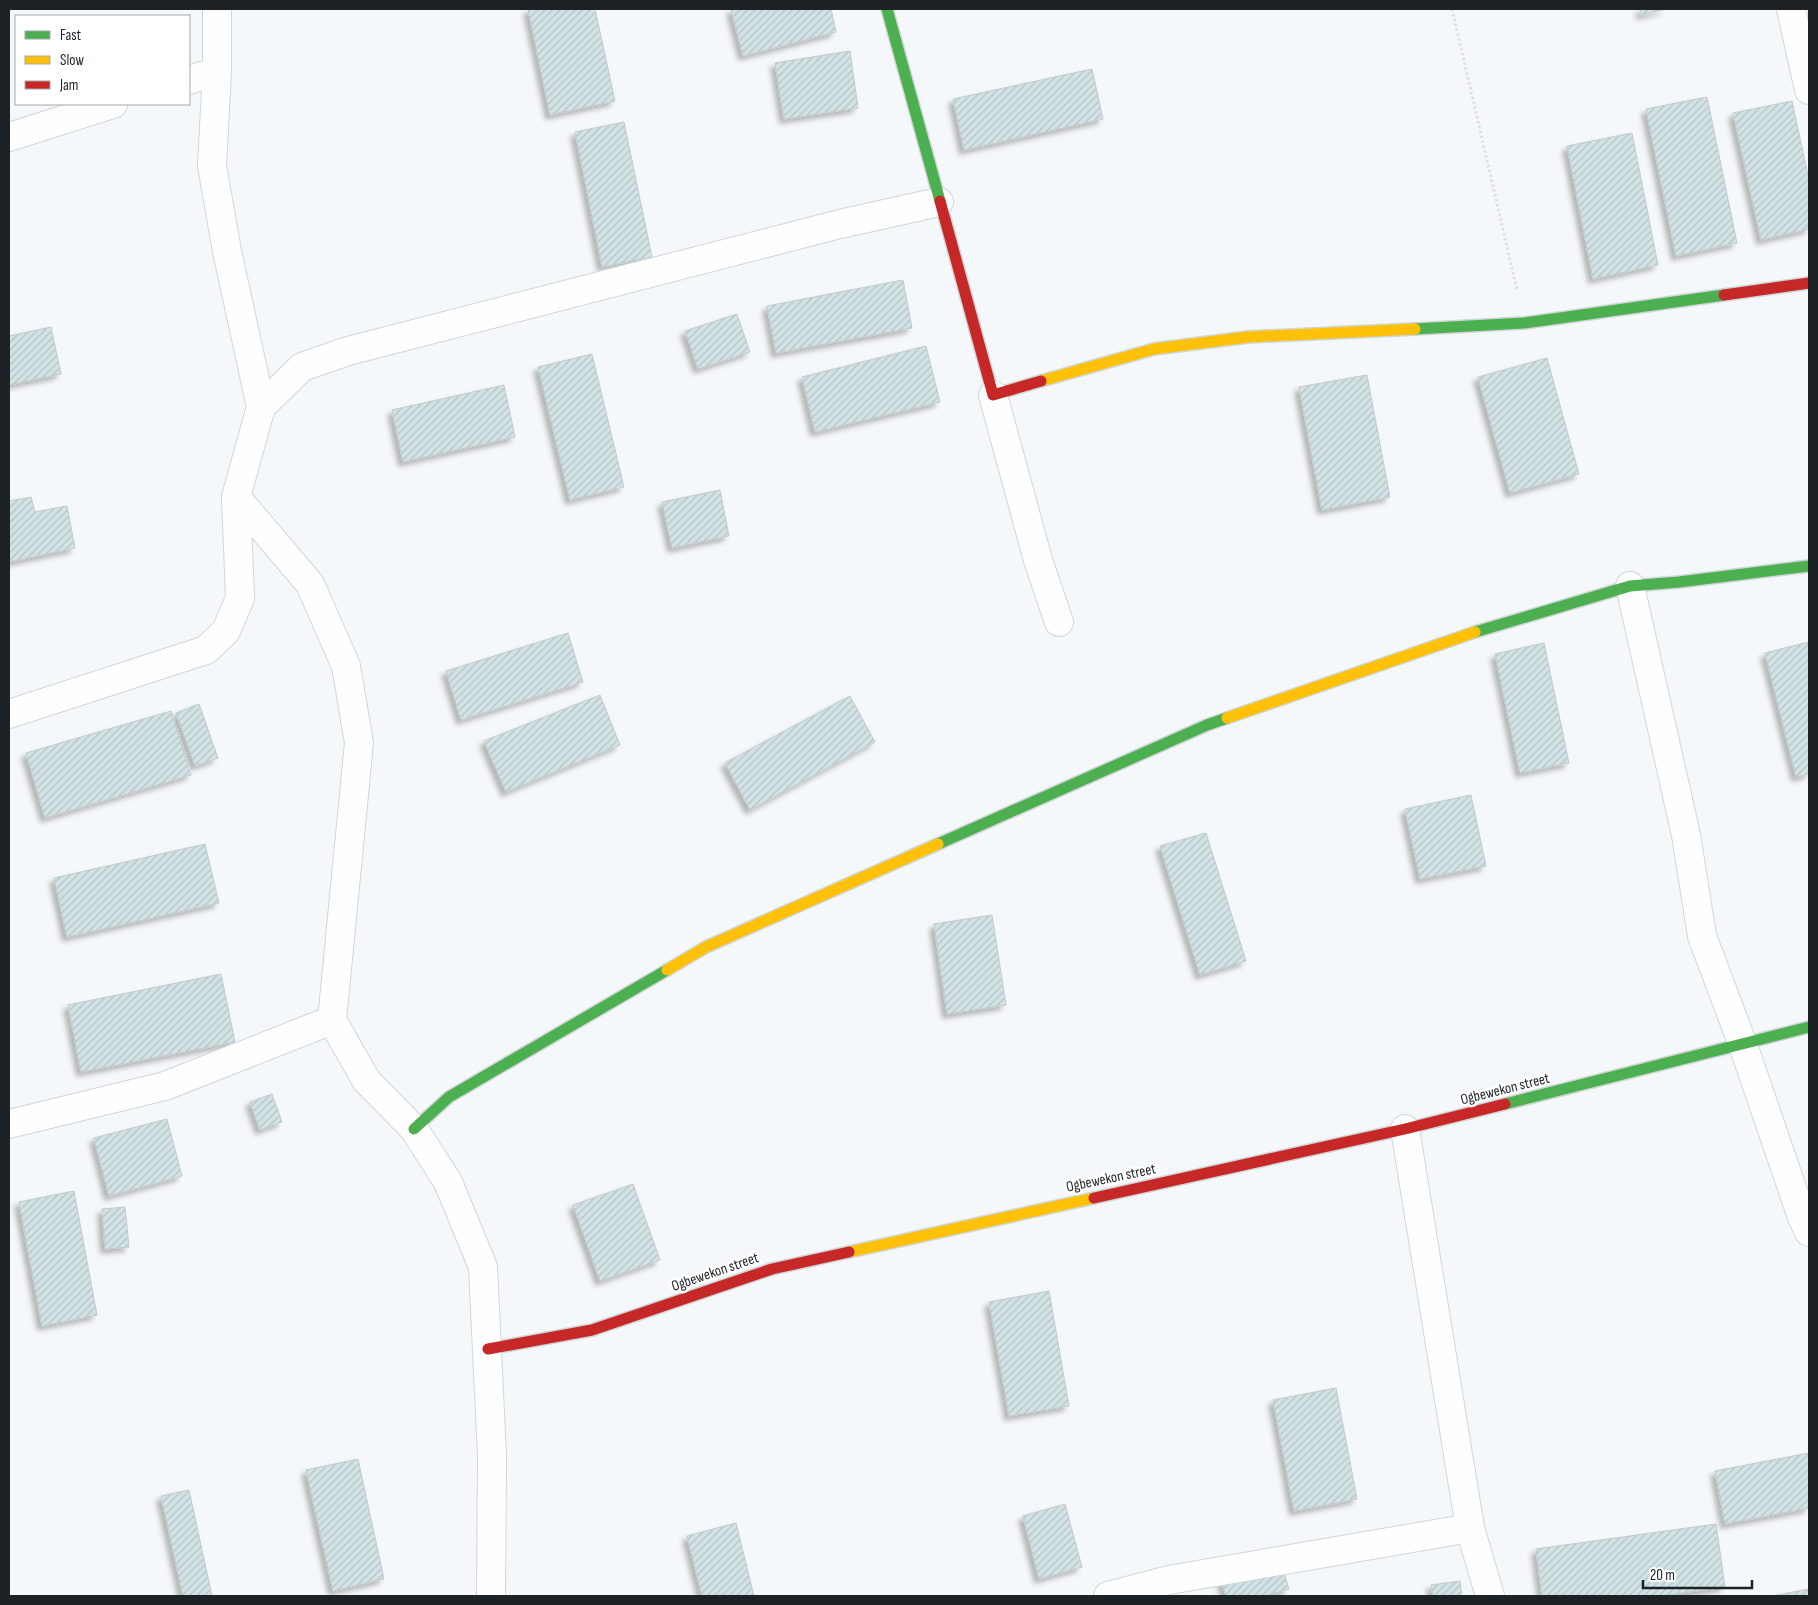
<svg xmlns="http://www.w3.org/2000/svg" width="1818" height="1605" font-family="'Sofia Sans Condensed',sans-serif">
	<style>
		.building { fill: url(#building-hatch); stroke: #c3c9ca; filter: url(#shadow) }
		.lines { fill: none; stroke-linecap: round; stroke-linejoin: round }
		.street-casing { stroke: #d0d6d8; stroke-width: 30 }
		.fast-casing { stroke: #d0d6d8; stroke-width: 14 }
		.slow-casing { stroke: #d0d6d8; stroke-width: 14 }
		.jam-casing { stroke: #d0d6d8; stroke-width: 14 }
		.path { stroke: #dedfe0; stroke-width: 3; stroke-dasharray: 2.5 2.5; stroke-linecap: butt }
		.street { stroke: #fefefe; stroke-width: 28 }
		.fast { stroke: #4caf50; stroke-width: 11 }
		.slow { stroke: #ffc107; stroke-width: 11 }
		.jam { stroke: #c62828; stroke-width: 11 }
		.labels { text-anchor: middle; dominant-baseline: central; stroke-width: 5; stroke-linejoin: round; paint-order: stroke }
		.street-label { font-size: 15px; fill: #1c2226; stroke: #fff }
	</style>
	<defs>
		<pattern id="building-hatch" width="6" height="6" patternUnits="userSpaceOnUse" patternTransform="scale(1.25)"><rect width="6" height="6" fill="#d2e3e5"/><path d="M-1 1l2-2M0 6l6-6M5 7l2-2" fill="none" stroke="#b4c2c4"/></pattern>
		<filter id="shadow"><feDropShadow dx="-4.5" dy="4.5" stdDeviation="2.5" flood-color="#0004"/></filter>
	</defs>
	<rect width="100%" height="100%" fill="#f5f8fa"/>
	<g class="building">
		<path d="M528,9H595L615,101L550,115Z"/>
		<path d="M731,9H831L836,32L743,56Z"/>
		<path d="M1640,9H1666L1641,15Z"/>
		<path d="M850,51L858,108L784,119L775,63Z"/>
		<path d="M1092,69L1103,119L964,150L953,99Z"/>
		<path d="M1707,97L1737,243L1676,256L1646,109Z"/>
		<path d="M1792,101L1809,180V229L1761,240L1733,113Z"/>
		<path d="M624,122L652,257L602,267L575,132Z"/>
		<path d="M1632,133L1658,265L1593,279L1567,146Z"/>
		<path d="M903,280L912,328L776,353L767,306Z"/>
		<path d="M737,314L750,352L698,369L685,331Z"/>
		<path d="M51,327L61,374L9,385V336Z"/>
		<path d="M926,346L940,402L815,432L802,377Z"/>
		<path d="M592,354L624,487L570,500L538,367Z"/>
		<path d="M1547,358L1579,474L1510,493L1478,377Z"/>
		<path d="M1367,375L1390,497L1322,510L1299,387Z"/>
		<path d="M504,385L515,437L403,462L392,410Z"/>
		<path d="M720,490L729,536L672,548L662,502Z"/>
		<path d="M31,497L35,512L67,506L75,548L9,562V501Z"/>
		<path d="M568,633L583,682L461,720L446,671Z"/>
		<path d="M1809,642V774L1796,777L1765,653Z"/>
		<path d="M1544,643L1569,763L1520,773L1495,654Z"/>
		<path d="M600,695L620,745L506,792L484,741Z"/>
		<path d="M850,696L875,742L750,810L725,763Z"/>
		<path d="M199,704L218,758L195,766L176,713Z"/>
		<path d="M171,711L191,775L45,818L26,753Z"/>
		<path d="M1471,795L1486,866L1420,879L1405,809Z"/>
		<path d="M1206,833L1246,961L1200,975L1160,846Z"/>
		<path d="M205,844L219,903L67,937L54,878Z"/>
		<path d="M992,915L1006,1005L947,1014L934,924Z"/>
		<path d="M221,974L235,1042L81,1072L68,1005Z"/>
		<path d="M272,1094L282,1122L260,1130L250,1102Z"/>
		<path d="M167,1119L182,1176L109,1196L94,1138Z"/>
		<path d="M633,1184L660,1260L600,1281L573,1205Z"/>
		<path d="M74,1191L97,1315L42,1326L19,1202Z"/>
		<path d="M125,1207L129,1247L105,1249L102,1209Z"/>
		<path d="M1049,1291L1069,1406L1009,1416L989,1302Z"/>
		<path d="M1336,1388L1357,1499L1294,1511L1273,1400Z"/>
		<path d="M1809,1453V1508L1725,1524L1715,1471Z"/>
		<path d="M358,1459L384,1579L333,1591L306,1470Z"/>
		<path d="M189,1490L212,1596H183L161,1496Z"/>
		<path d="M1065,1504L1082,1567L1039,1579L1023,1516Z"/>
		<path d="M736,1523L754,1596H702L687,1536Z"/>
		<path d="M1716,1524L1725,1587L1660,1596H1542L1536,1549Z"/>
		<path d="M1281,1563L1289,1589L1264,1596H1226L1221,1580Z"/>
		<path d="M1460,1581L1462,1596H1433L1431,1585Z"/>
		<path d="M1809,1589V1596H1772Z"/>
	</g>
	<g class="lines">
		<defs>
			<g id="street">
				<path d="M1791,9L1809,90"/>
				<path d="M189,80L217,71"/>
				<path d="M9,137L113,104"/>
				<path d="M993,395L1038,560L1059,622"/>
				<path d="M261,407L302,367L348,351L840,224L939,202"/>
				<path d="M236,497L310,584L346,666L359,743L332,1020L366,1080L414,1129L448,1182L483,1267L492,1456L491,1596"/>
				<path d="M1630,586L1686,835L1702,936L1743,1045L1802,1217L1809,1232"/>
				<path d="M9,714L206,650L226,631L240,598L236,497L261,407L227,251L212,166L217,71V9"/>
				<path d="M9,1124L165,1086L332,1020"/>
				<path d="M1405,1129L1470,1528L1490,1596"/>
				<path d="M1108,1596L1169,1580L1470,1528"/>
			</g>
			<g id="fast">
				<path d="M887,9L940,201"/>
				<path d="M1415,329L1524,323L1724,295"/>
				<path d="M1475,632L1630,586L1679,582L1809,566"/>
				<path d="M938,844L1207,725L1227,718"/>
				<path d="M1505,1104L1809,1027"/>
				<path d="M414,1129L449,1097L667,970"/>
			</g>
			<g id="slow">
				<path d="M1041,381L1154,349L1248,337L1415,329"/>
				<path d="M1227,718L1475,632"/>
				<path d="M667,970L706,947L938,844"/>
				<path d="M849,1252L1094,1198"/>
			</g>
			<g id="jam">
				<path d="M940,201L993,395L1041,381"/>
				<path d="M1724,295L1809,283"/>
				<path d="M1094,1198L1405,1129L1505,1104"/>
				<path d="M488,1349L592,1330L772,1269L849,1252"/>
			</g>
		</defs>
		<use href="#street" class="street-casing"/>
		<use href="#fast" class="fast-casing"/>
		<use href="#slow" class="slow-casing"/>
		<use href="#jam" class="jam-casing"/>
		<path class="path" d="M1452,9L1517,290"/>
		<use href="#street" class="street"/>
		<use href="#fast" class="fast"/>
		<use href="#slow" class="slow"/>
		<use href="#jam" class="jam"/>
	</g>
	<g class="labels">
		<g class="street-label">
			<text transform="translate(1505 1089) rotate(-14)">Ogbewekon street</text>
			<text transform="translate(1111 1178) rotate(-12)">Ogbewekon street</text>
			<text transform="translate(715 1272) rotate(-19)">Ogbewekon street</text>
		</g>
	</g>
	<rect width="1818" height="1605" fill="none" stroke="#1c2226" stroke-width="20"/>
	<rect x="15" y="15" width="175" height="90" fill="#ffffff" stroke="#a4a7a8"/>
	<rect x="25" y="31" width="25" height="8" fill="#4caf50" stroke="#a4a7a8"/>
	<text x="60" y="40" font-size="15" fill="#1c2226">Fast</text>
	<rect x="25" y="56" width="25" height="8" fill="#ffc107" stroke="#a4a7a8"/>
	<text x="60" y="65" font-size="15" fill="#1c2226">Slow</text>
	<rect x="25" y="81" width="25" height="8" fill="#c62828" stroke="#a4a7a8"/>
	<text x="60" y="90" font-size="15" fill="#1c2226">Jam</text>
	<path d="M1643 1580v8h109v-8" fill="none" stroke="#1c2226" stroke-width="2.5"/>
	<text x="1650" y="1580" font-size="15" fill="#1c2226" stroke="#ffffff" stroke-width="4" paint-order="stroke">20 m</text>
</svg>
